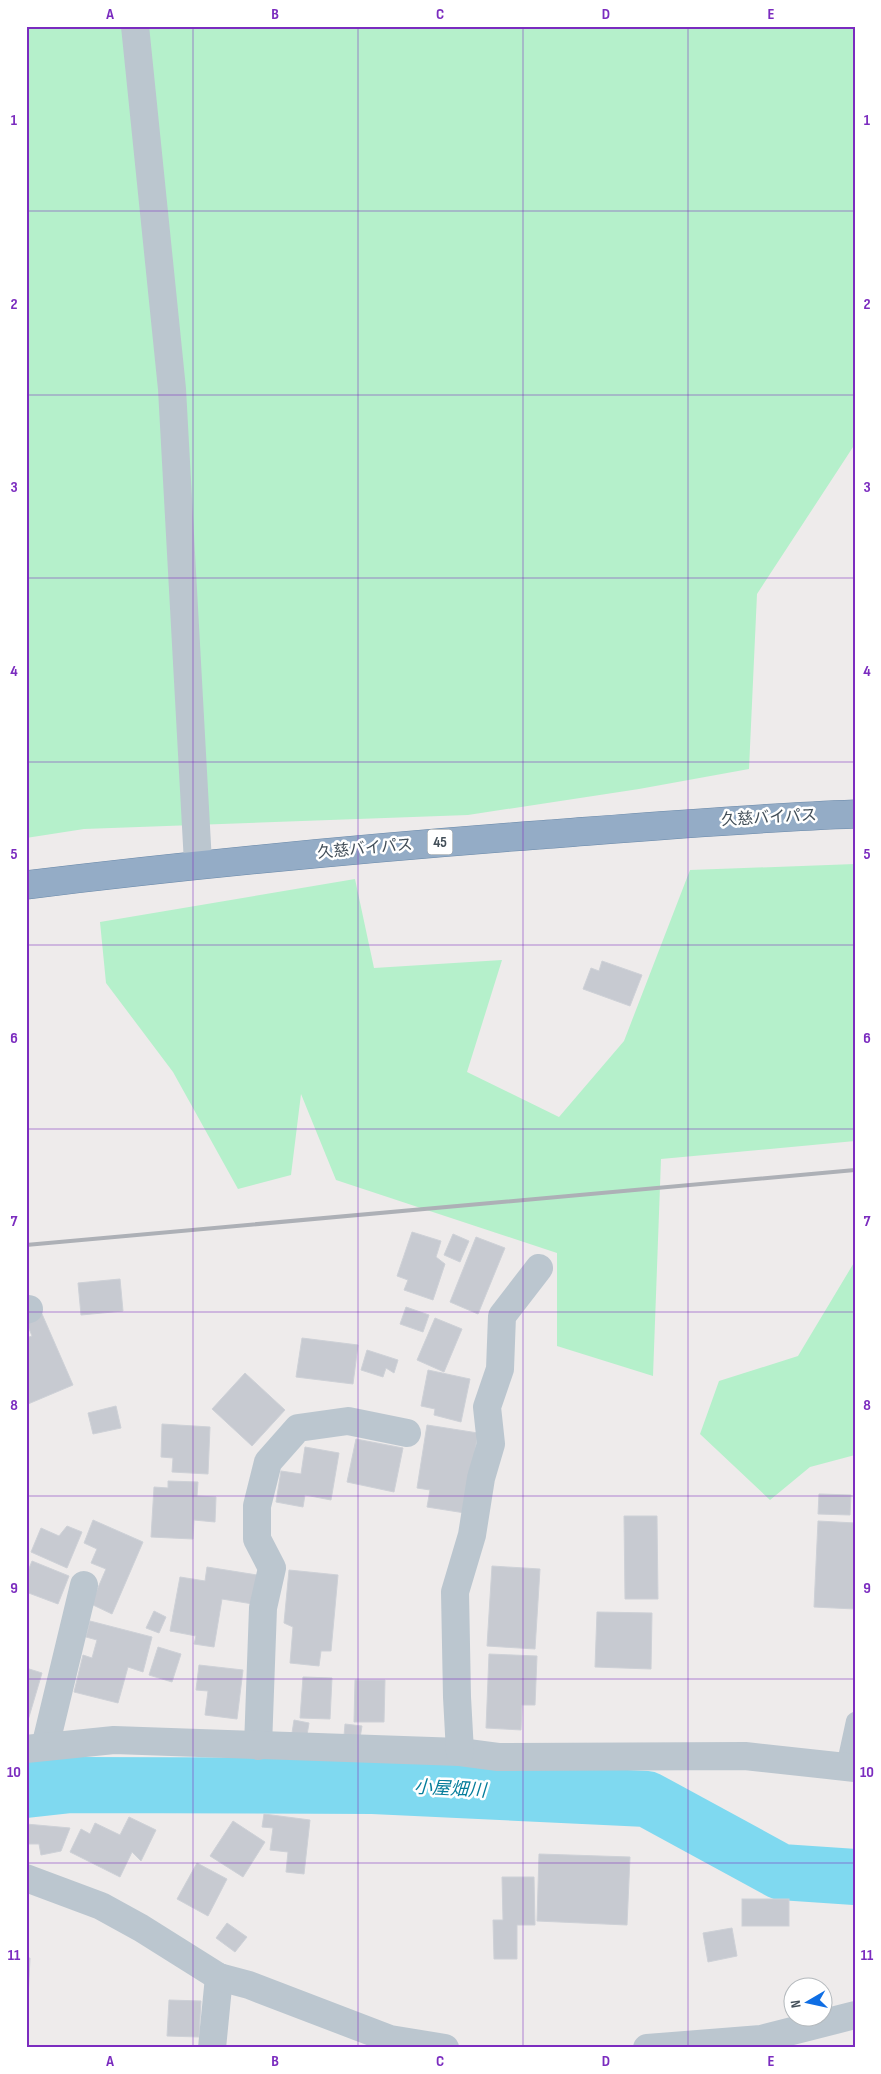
<svg xmlns="http://www.w3.org/2000/svg" width="881" height="2074" font-family="'Sofia Sans Condensed','Noto Sans JP',sans-serif">
	<style>
		.green { fill: #b5f0cb }
		.lines { fill: none; stroke-linecap: round; stroke-linejoin: round }
		.river { stroke: #7fd9f0; stroke-width: 56 }
		.building { fill: #c7cad1; stroke: #ced1d7 }
		.trunk-casing { stroke: #6a89a9; stroke-width: 29 }
		.service { stroke: #bbc6cf; stroke-width: 18 }
		.minor { stroke: #bbc6cf; stroke-width: 28 }
		.tertiary { stroke: #bbc6cf; stroke-width: 28 }
		.trunk { stroke: #94acc6; stroke-width: 28 }
		.rail { stroke: #adb0b6; stroke-width: 4 }
		.grid { fill: none; stroke: #7b2cbf; stroke-width: 1; stroke-opacity: 0.55 }
		.labels { text-anchor: middle; dominant-baseline: central; stroke-width: 5; stroke-linejoin: round; paint-order: stroke }
		.shield { fill: #fff; stroke: #7b848b; stroke-width: 1 }
		.shield-label { font-size: 15px; font-weight: bold; fill: #434f59 }
		.street-label { font-size: 16px; fill: #434f59; stroke: #fff }
		.water-label { font-size: 18px; font-style: italic; fill: #067d9b; stroke: #fff }
		.neatline { fill: none; stroke: #7b2cbf; stroke-width: 2 }
		.grid-label { font-size: 16px; text-anchor: middle; font-weight: bold; fill: #7b2cbf }
	</style>
	<rect width="100%" height="100%" fill="#eeebeb"/>
	<g class="green">
		<path d="M26,26H855V444L757,594L749,769L639,789L468,815L84,829L26,838Z"/>
		<path d="M855,864V1141L661,1159L653,1376L557,1346V1253L336,1180L301,1094L291,1175L238,1189L173,1072L106,983L100,922L355,879L374,968L502,960L467,1072L559,1117L624,1041L690,870Z"/>
		<path d="M855,1261V1455L810,1467L770,1500L700,1434L719,1381L798,1356Z"/>
	</g>
	<g class="lines">
		<path class="river" d="M26,1790L71,1785L373,1786L647,1799L781,1872L855,1877"/>
	</g>
	<g class="building">
		<path d="M602,961L642,975L630,1006L583,989L591,968L599,971Z"/>
		<path d="M412,1232L441,1241L436,1257L445,1264L433,1300L404,1290L408,1280L397,1276Z"/>
		<path d="M453,1234L469,1241L460,1262L444,1255Z"/>
		<path d="M476,1237L505,1248L478,1314L450,1302Z"/>
		<path d="M120,1279L123,1311L81,1315L78,1283Z"/>
		<path d="M406,1307L429,1315L423,1332L400,1324Z"/>
		<path d="M42,1314L73,1385L28,1404L26,1338L32,1336L26,1321Z"/>
		<path d="M435,1318L462,1329L444,1372L417,1360Z"/>
		<path d="M302,1338L358,1345L353,1384L296,1377Z"/>
		<path d="M367,1350L398,1360L394,1373L386,1368L383,1377L361,1370Z"/>
		<path d="M428,1370L470,1379L461,1422L434,1415L435,1409L421,1406Z"/>
		<path d="M245,1373L285,1410L252,1446L212,1409Z"/>
		<path d="M116,1406L121,1428L93,1434L88,1413Z"/>
		<path d="M162,1424L210,1427L208,1474L172,1472L173,1458L161,1457Z"/>
		<path d="M427,1425L478,1433L465,1513L427,1507L430,1490L417,1488Z"/>
		<path d="M356,1439L403,1448L394,1492L347,1482Z"/>
		<path d="M305,1447L339,1453L331,1500L305,1495L303,1507L276,1502L281,1471L301,1474Z"/>
		<path d="M168,1481L198,1482L197,1496L216,1497L215,1522L194,1520L193,1539L151,1537L154,1487L168,1488Z"/>
		<path d="M819,1494L851,1495L850,1515L818,1514Z"/>
		<path d="M624,1516H657L658,1599H625Z"/>
		<path d="M93,1520L143,1542L112,1614L91,1604L106,1569L91,1563L97,1549L84,1543Z"/>
		<path d="M818,1521L855,1523V1609L814,1607Z"/>
		<path d="M67,1526L82,1532L67,1568L31,1552L41,1528L59,1536Z"/>
		<path d="M32,1561L69,1576L58,1604L26,1592V1576Z"/>
		<path d="M492,1566L540,1569L535,1649L487,1646Z"/>
		<path d="M207,1567L257,1575L253,1604L222,1599L214,1647L194,1644L196,1636L170,1631L180,1577L205,1581Z"/>
		<path d="M289,1570L338,1575L331,1651H321L319,1666L290,1663L293,1627L284,1623Z"/>
		<path d="M154,1611L166,1617L159,1633L146,1628Z"/>
		<path d="M597,1612L652,1613L651,1669L595,1667Z"/>
		<path d="M90,1621L152,1637L143,1672L128,1667L118,1703L74,1692L83,1655L92,1658L97,1640L86,1637Z"/>
		<path d="M158,1647L181,1654L172,1682L149,1675Z"/>
		<path d="M489,1654L537,1656L535,1705H522L521,1730L486,1728Z"/>
		<path d="M199,1665L243,1670L237,1719L205,1715L208,1691L196,1690Z"/>
		<path d="M26,1668L42,1673L26,1727Z"/>
		<path d="M303,1677L332,1678L330,1719L300,1718Z"/>
		<path d="M355,1680H385L384,1722H354Z"/>
		<path d="M294,1720L309,1723L307,1735L292,1733Z"/>
		<path d="M345,1724L362,1726L360,1738L344,1736Z"/>
		<path d="M264,1814L310,1820L304,1874L286,1872L288,1852L270,1850L273,1828L262,1827Z"/>
		<path d="M129,1817L156,1830L141,1861L132,1852L120,1877L70,1852L81,1829L90,1834L95,1823L120,1835Z"/>
		<path d="M233,1821L265,1842L243,1877L210,1856Z"/>
		<path d="M26,1824L70,1828L61,1851L41,1855L39,1844H26Z"/>
		<path d="M539,1854L630,1857L627,1925L537,1921Z"/>
		<path d="M197,1863L227,1879L208,1916L177,1899Z"/>
		<path d="M502,1877H534L535,1925H517V1959H494L493,1920H503Z"/>
		<rect x="742" y="1899" width="47" height="27"/>
		<path d="M227,1923L247,1937L235,1952L216,1938Z"/>
		<path d="M732,1928L737,1956L708,1962L703,1933Z"/>
		<path d="M26,1958H30L28,1999H26Z"/>
		<path d="M169,2000L201,2001L199,2037L167,2036Z"/>
	</g>
	<g class="lines">
		<defs>
			<path id="trunk" d="M26,885C196,864 367,848 538,835C643,827 749,818 855,814"/>
		</defs>
		<use href="#trunk" class="trunk-casing"/>
		<path class="service" d="M845,1767L855,1721"/>
		<g class="minor">
			<path d="M26,1310L29,1309"/>
			<path d="M258,1746L263,1608L272,1568L257,1539V1506L268,1462L298,1428L348,1421L407,1433"/>
			<path d="M45,1747L84,1585"/>
			<path d="M26,1749L114,1740L460,1752L498,1757L745,1756L855,1768"/>
			<path d="M460,1752L457,1697L455,1592L472,1535L481,1478L491,1444L487,1407L500,1369L502,1316L539,1268"/>
			<path d="M212,2048L219,1977"/>
		</g>
		<g class="tertiary">
			<path d="M135,26L172,389L198,863"/>
			<path d="M26,1878L101,1906L141,1928L219,1977L249,1985L390,2039L445,2048"/>
			<path d="M647,2048L761,2039L855,2015"/>
		</g>
		<use href="#trunk" class="trunk"/>
		<path class="rail" d="M26,1245L855,1170"/>
	</g>
	<path class="grid" d="M193,26V2048M358,26V2048M523,26V2048M688,26V2048M26,211H855M26,395H855M26,578H855M26,762H855M26,945H855M26,1129H855M26,1312H855M26,1496H855M26,1679H855M26,1863H855"/>
	<g class="labels">
		<rect class="shield" x="427.5" y="829.5" width="25" height="25" rx="4"/>
		<g class="shield-label">
			<text x="440" y="842">45</text>
		</g>
		<g class="street-label">
			<text transform="translate(769 818) rotate(-3)">久慈バイパス</text>
			<text transform="translate(365 849) rotate(-5)">久慈バイパス</text>
		</g>
		<g class="water-label">
			<text transform="translate(450 1789) rotate(3)">小屋畑川</text>
		</g>
	</g>
	<rect width="881" height="2074" fill="none" stroke="#ffffff" stroke-width="55"/>
	<g transform="translate(808 2002) rotate(261)"><circle r="24" fill="#ffffff" stroke="#b4b9bd"/>
	<path d="M0-4L9 19L0 12L-9 19Z" fill="#0f6ee4"/>
	<text y="-8" font-size="14" font-weight="bold" text-anchor="middle" fill="#434f59">N</text>
	</g>
	<rect x="28" y="28" width="826" height="2018" class="neatline"/>
	<g class="grid-label">
		<text x="110" y="19">A</text>
		<text x="275" y="19">B</text>
		<text x="440" y="19">C</text>
		<text x="606" y="19">D</text>
		<text x="771" y="19">E</text>
		<text x="14" y="125">1</text>
		<text x="867" y="125">1</text>
		<text x="14" y="309">2</text>
		<text x="867" y="309">2</text>
		<text x="14" y="492">3</text>
		<text x="867" y="492">3</text>
		<text x="14" y="676">4</text>
		<text x="867" y="676">4</text>
		<text x="14" y="859">5</text>
		<text x="867" y="859">5</text>
		<text x="14" y="1043">6</text>
		<text x="867" y="1043">6</text>
		<text x="14" y="1226">7</text>
		<text x="867" y="1226">7</text>
		<text x="14" y="1410">8</text>
		<text x="867" y="1410">8</text>
		<text x="14" y="1593">9</text>
		<text x="867" y="1593">9</text>
		<text x="14" y="1777">10</text>
		<text x="867" y="1777">10</text>
		<text x="14" y="1960">11</text>
		<text x="867" y="1960">11</text>
		<text x="110" y="2066">A</text>
		<text x="275" y="2066">B</text>
		<text x="440" y="2066">C</text>
		<text x="606" y="2066">D</text>
		<text x="771" y="2066">E</text>
	</g>
</svg>
